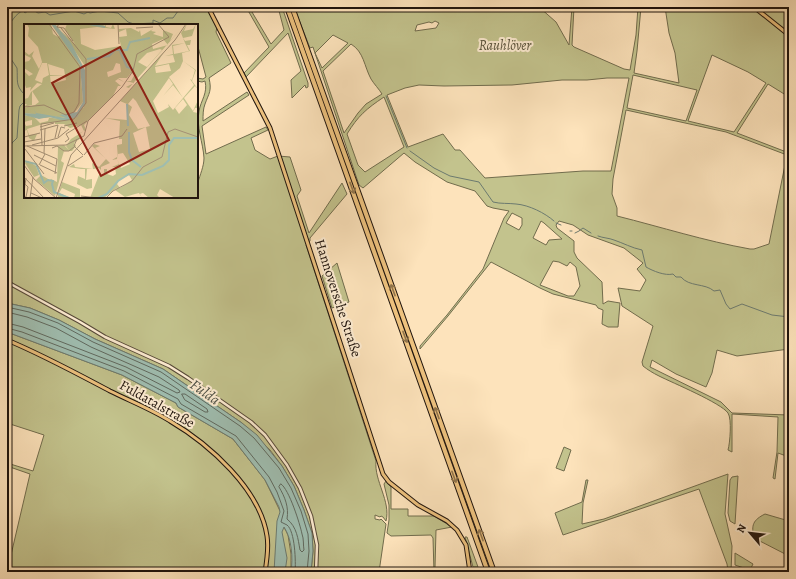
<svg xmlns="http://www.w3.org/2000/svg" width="796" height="579" font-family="Alegreya,serif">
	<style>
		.green { fill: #c3c38d; stroke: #716c4d; fill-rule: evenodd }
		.water { fill: #9fbeb1; stroke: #6c7a6f }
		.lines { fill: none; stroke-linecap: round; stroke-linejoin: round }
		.shore { stroke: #5f695f; stroke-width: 1 }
		.stream { stroke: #6c7a6f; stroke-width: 1 }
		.minor-casing { stroke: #564838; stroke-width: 4.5 }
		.major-casing { stroke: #1f140d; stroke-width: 5 }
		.highway-casing { stroke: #1f140d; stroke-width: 6 }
		.minor { stroke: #feedd3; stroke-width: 2.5 }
		.major { stroke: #eec27e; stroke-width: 3 }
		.highway { stroke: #eec27e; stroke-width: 4 }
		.oneway { stroke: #91744b }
		.labels { text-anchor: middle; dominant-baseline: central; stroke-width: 4; stroke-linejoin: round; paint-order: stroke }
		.park-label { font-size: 14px; font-style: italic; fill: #58513a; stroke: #feedd3 }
		.street-label { font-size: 14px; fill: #1f140d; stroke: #feedd3 }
		.water-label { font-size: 15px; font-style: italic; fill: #4c5046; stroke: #feedd3 }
		.inset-river { fill: none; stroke: #9fbeb1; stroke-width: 2 }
		.inset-road { fill: none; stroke: #a49075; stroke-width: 1 }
		.view { fill: #8f2418; fill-opacity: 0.15; stroke: #8f2418; stroke-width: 2 }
		.inset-edge { fill: none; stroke: #1f140d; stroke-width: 2 }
	</style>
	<rect width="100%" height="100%" fill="#fde3bb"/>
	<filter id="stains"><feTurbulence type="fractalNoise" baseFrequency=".005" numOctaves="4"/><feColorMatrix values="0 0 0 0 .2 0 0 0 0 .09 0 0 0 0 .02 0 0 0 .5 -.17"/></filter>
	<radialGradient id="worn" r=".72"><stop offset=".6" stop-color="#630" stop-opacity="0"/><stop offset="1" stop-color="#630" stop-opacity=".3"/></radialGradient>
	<g class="green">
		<path d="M7,7H206L217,27L216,32L231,63L209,78C212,91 209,93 205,104C203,109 203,115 203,121L247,92L249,95L202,126L206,154L266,127L268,130L251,138L255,150L270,159L278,156L290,157L301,190L297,196L309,233L342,183L347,194L310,238V241L306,245L376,461C374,481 391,501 386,521L383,517L381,516L380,517L375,515V519L380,520L381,519L386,524L379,572H311L313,551L312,533L304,510L294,486L282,466L270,450L242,423L163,369L95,339L59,320L30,308L7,303ZM25,25H197V43L206,77L203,79L197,78V81L202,82L205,81C208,93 201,100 199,111C196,127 203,142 204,158C204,166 200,175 198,182H197V197H25Z"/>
		<path d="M246,7H249L271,44L284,30L278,7H282L308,83V87L306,88L305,85L292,98L291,80L301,71L288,33L246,77L244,73L269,47Z"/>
		<path d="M294,7H539L556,22L569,45L572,7H574L572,45L574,47L624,69L630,70L636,35L638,7H641L637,51L634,73L679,83L675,53L669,33L665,7H789V97L768,84L737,133L789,153V349L737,356L717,350L712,373L706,387L676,374L652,360L650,367L721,402L732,413L789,415V457L778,453L775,479L773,478L777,452L778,417L732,414V452L728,450C730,443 732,419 728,413C721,403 673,383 659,376C653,373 648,370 643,366L642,362L653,326L622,306L618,288L640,291L646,280L637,269L643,263L624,248L588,235L573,225L559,221L556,225L557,228L574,241V252L577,258L602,282L603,304L608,301L620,303L618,327H608L602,324L603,310L598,308L596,305L553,294L540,288L491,262L448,316L420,349V346L447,315L483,269L504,218L509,211L493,208L487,206L475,191L447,182L415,162L404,153L363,188L359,185L313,47L310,48ZM435,21L439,23L436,28L415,31L417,25L429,22L432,23ZM333,35L348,43L322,68L315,53ZM351,44C364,52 364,66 371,79C374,84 379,89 382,94L366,104L358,113L344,133L323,71ZM712,55L748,72L766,83L734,132L688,121ZM633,75L697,90L686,121L627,108ZM607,78H629L611,171H583L485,178L460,150H455L443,134L408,147L387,95L405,88L419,85L444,86L512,85L562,80H587ZM384,97L404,147L365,172L358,165L347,134C358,116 366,109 384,97ZM626,110L726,132L787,155L769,244L754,249H750C705,241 661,227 617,216V208L612,194L613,179ZM512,213L522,218V225L519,230L506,223ZM541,221L544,223L562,239L549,240L546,245L533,238ZM553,261L559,262L567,266L570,262L576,267L580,286L574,296H568L540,285Z"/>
		<path d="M337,263L349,302L332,308L322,276Z"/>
		<path d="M7,332L122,375L176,403L178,407L233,439L265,480L281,513L284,527L288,535L291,554V572H7L30,474L7,466V463L33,471L44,435L7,423Z"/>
		<path d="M564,447L571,450L564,471L556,468Z"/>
		<path d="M728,474L725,514L732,546L731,572H726L728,571L727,564L699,489L563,535L555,513L582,502L586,480H588L583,503L582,524L604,519Z"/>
		<path d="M738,476L735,524L730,521L728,513L730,480L732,477Z"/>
		<path d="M386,481L391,487V509H408V516H434L452,527L436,530L435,567L436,569L466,568V572H434L433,538L431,535L391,536L387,533L389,520V505L384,484Z"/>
		<path d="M765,514L789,521V556L754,538C751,525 753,520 765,514Z"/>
		<path d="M465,537H467L478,567H473Z"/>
		<path d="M735,553L753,564L750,570L735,565Z"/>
	</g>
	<path class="water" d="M7,303L30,308L59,320L95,339L163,369L242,423L257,435L282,466L294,486L304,510L312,533L313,551L311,572H291C293,558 292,539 284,527L282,532L287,558L285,572H274L277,521L280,512L279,507L265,480L233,439L178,407L176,403L122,375L7,332Z"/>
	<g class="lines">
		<g class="shore">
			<path d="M7,307L29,312L58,323L93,342L161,372L240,426L254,438L279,468L291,488L301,511L308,534L309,551L307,572"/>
			<path d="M7,312L27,317L56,328L91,347L159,377L179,390L180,392L177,393L126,367L23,327L7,323"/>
			<path d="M7,328L22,332L124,371L178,399L181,404L236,436L269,477L277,492L284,511L281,522C283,523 285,524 287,525C295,531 296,562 295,572"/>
			<path d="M182,394H185L207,409L208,412H205L185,400Z"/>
			<path d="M281,484C289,489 300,524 302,534C304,539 303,545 304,550L302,552L300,550C298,539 297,527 287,519C289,507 285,497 279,487Z"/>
		</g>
		<g class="stream">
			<path d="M23,11L25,13L31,9L38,13L45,12L50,15L74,11L84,14L88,12L90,13L100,11L118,13L128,22L134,24L153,23V20L160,23L167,18H173L181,7"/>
			<path d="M7,40L11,38L10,33L7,29C11,22 16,13 23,11L25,7"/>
			<path d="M7,47L11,59L17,68C18,80 15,85 24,94V102L20,106L19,110L17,138L12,143L7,156"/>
			<path d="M386,96L407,148"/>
			<path d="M410,151L434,168L450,176L479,182L493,202C501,204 508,203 516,204C529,205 545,213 554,221"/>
			<path d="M556,223L561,225"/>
			<path d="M570,231H572"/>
			<path d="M575,233L579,231L583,228L591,233"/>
			<path d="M598,236C603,238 609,238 614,240C623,243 632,248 642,250L646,267C653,271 665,276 673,274L676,277H681C689,287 705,283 714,291L720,290L726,304L730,309L742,304L772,315L789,317"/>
		</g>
		<defs>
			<path id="minor" d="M7,282L80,322L105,337L169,366L188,378L251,422L265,435L287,465L300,488L311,516L317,545L316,572"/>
			<g id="major">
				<path d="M208,7L270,128L383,474L389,482L418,505L447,521L457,530L466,545L470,572"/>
				<path d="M754,7L789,35"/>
				<path d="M7,340C43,355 76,373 110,391C130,401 151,409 170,421C209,444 260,489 267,536C269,548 267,560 265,572"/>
			</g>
			<g id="highway">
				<path d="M287,7L488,572"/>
				<path d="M292,7L494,572"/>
			</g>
		</defs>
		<use href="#minor" class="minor-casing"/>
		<use href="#major" class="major-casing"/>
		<use href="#highway" class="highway-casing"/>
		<use href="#minor" class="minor"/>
		<use href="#major" class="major"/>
		<use href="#highway" class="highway"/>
	</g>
	<defs><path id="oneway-shaft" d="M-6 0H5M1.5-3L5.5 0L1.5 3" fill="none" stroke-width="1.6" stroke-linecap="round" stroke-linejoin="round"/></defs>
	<g class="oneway">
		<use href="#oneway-shaft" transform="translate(352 188) rotate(70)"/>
		<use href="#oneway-shaft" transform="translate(393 290) rotate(-110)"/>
		<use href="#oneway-shaft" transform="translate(405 337) rotate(70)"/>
		<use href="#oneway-shaft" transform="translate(437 413) rotate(-110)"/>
		<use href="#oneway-shaft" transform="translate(454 477) rotate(70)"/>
		<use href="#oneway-shaft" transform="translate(481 535) rotate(-110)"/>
	</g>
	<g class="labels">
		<g class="park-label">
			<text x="505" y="45">Rauhlöver</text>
		</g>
		<g class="street-label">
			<text transform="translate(338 298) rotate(72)">Hannoversche Straße</text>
			<text transform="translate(157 404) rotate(29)">Fuldatalstraße</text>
		</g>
		<g class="water-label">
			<text transform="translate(205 392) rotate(35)">Fulda</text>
		</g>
	</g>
	<g transform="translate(24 24)">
		<rect width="174" height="174" fill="#fde3bb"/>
		<path d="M3,0H27L29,10L34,13L35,11L44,21L56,41L59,78L47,93L42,94L0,89V84L11,81L15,78L8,67V81L0,83L3,80H0V75L4,74L7,68L18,60L13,59L6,67L7,63L2,64L0,58V47L5,52L9,50L0,44V38L5,37L7,34L1,31L0,29V27L5,31L10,27L8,32L15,45L18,38L14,23L4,12L5,4ZM18,39H23L25,51L19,54L18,59L11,56ZM24,40L40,45L41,51H26ZM41,51L42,56L27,60L26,52ZM43,0H76L81,2L82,0V3L87,4L89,0L91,5L73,3L56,5L57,20L71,26L97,22L95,13L103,12L102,5L95,8V5L107,4L115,8L116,6L117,12L129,5L127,7L132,8L129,10L139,13V6L149,10L146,17L156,6L105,64L102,63L110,59L102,57H107L111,50L107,49L103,54H94L100,58L94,55L91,57L97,62H94L88,74H96H87L60,101L62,106L56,109L58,113L50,119L52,122L48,127H40L37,137L40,139L31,172L12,156L17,151L26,156L31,151L27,155L33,158L34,122L40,121L45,126L42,122L47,115L60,107L57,101L46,104L40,100H31V98L19,100L3,105L5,111L13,110L10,117L5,114L3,106L0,107V98L2,102L8,101V96L0,98V91L10,93L16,99L24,97L25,94H17L21,93L44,96L60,83L61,42L38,8L51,20L41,5ZM139,15L144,21L129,25L128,20ZM136,25L138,26L123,43L114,38L123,29ZM92,39L96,40L97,48L84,53L83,48L89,46ZM163,0L160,7L169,5L172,0L168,12L159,14L161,17L167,16L166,21H163L166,27L174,25V18V25L166,27L174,38L166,27L158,29L159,37L172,46L168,57L174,65L171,62L160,74L164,80L174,67L164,80L169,87L174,76V84H171L169,88L174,89V173L151,174L136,165L133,171L136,174H125L119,169L116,170L118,174L115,169L111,170L113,174L111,170L101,173L91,166L94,163L80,174H66L75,151H80V145H83V150L89,152L92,150L91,143H88L95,140L93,135L88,136L93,133V121L98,120V115H95L96,97L81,94L103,96V80L96,77L140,28L131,42L151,38L149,31L141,32L149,30L148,21L161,19L157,9ZM161,19L165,27L150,30L149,22ZM159,37L171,46L168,56L166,55L170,61L159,74L150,60L160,48L150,60L145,53L156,44ZM145,40L147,47L132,49L131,43ZM145,54L149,60L139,72L149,61L159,74L149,86L144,80L145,83L134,89L129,77ZM109,74L112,77L126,102L114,105L105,91L108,83L104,80ZM159,75L163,81L155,90L151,84ZM122,103L126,125L115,128L109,109ZM94,122V130L99,129L106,140L97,144L93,135ZM105,151L108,156L96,164L93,160L95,156ZM70,120L76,122L71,124L86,139L77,143V146L75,144L70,145H63L62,156L68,155V164L63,165L53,160L54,152L61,155V145H57L45,143L50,140L51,143L69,145L68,139L75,143L82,135L68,122ZM4,137L12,142L15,151L10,153L1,139ZM38,158L56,165V174H50L51,170L38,164L35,169L47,174H34V171Z" fill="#c3c38d" fill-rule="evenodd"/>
		<path d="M27,0H31L47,19L61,46V80L53,93L41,97L25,93L15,95L0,91V89L12,90L10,85L12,89L42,94L35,91L53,88L59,78L56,41Z" fill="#9fbeb1"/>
		<path class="inset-river" d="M65,0L81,3M96,27L103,43L109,45M63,35L85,32L91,26H103L106,18L126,14M103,80L104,102M105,108V128L108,136L117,143M0,137L12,140L20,159L24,156L29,157L28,160L30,168L45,174M74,174L83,170L94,157L105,150L118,151L139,142L145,136V121L150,114H174"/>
		<path class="inset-road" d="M35,0L33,3L40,4L49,17M94,0L95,20M112,4L129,3M0,83L20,81L42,91L50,88L55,79L56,43L25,0M40,102L53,99M16,103L30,99M16,106L34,101M0,113L16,109M34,113L37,103L41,104M31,114L34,101M53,115L50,122L59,131M0,118L17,115M41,118L45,115L42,110L63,97M8,121L34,114L45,105M18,121L17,100L50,95L62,79V35L37,4M0,122L42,121L60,112L64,97L98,63L109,47L113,30L145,13L134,0M3,122L33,135L31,150M28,124L33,122L40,127H45L50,123M1,125L20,150M20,129L21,105M10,131L32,142M60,131L70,119L98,112L103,105M0,141L10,155L32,174M15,141L21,130M16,141L33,149M44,142L59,132M0,153L20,174M0,168L2,154M7,169L18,174M57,172L74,174M0,173H2L4,163L1,160M6,174L9,153M32,174L47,131L151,16L162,0M82,174L89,167L108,157L119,143L138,133L144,108L151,105L174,113"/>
		<path class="view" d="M96,23L145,116L77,152L28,59Z"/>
		<rect width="174" height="174" class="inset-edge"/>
	</g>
	<rect width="796" height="579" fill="none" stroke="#fde3bb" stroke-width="24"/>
	<rect x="8" y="8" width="780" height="563" fill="none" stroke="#1f140d" stroke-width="2"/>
	<rect x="12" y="12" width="772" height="555" fill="none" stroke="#1f140d"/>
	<g transform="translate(750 533) rotate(298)" stroke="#feedd3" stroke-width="3" paint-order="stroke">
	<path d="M0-3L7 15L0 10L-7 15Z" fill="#1f140d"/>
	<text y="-6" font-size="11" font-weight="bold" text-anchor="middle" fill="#1f140d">N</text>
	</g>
	<rect width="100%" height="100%" filter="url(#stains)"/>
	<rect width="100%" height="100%" fill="url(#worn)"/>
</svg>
